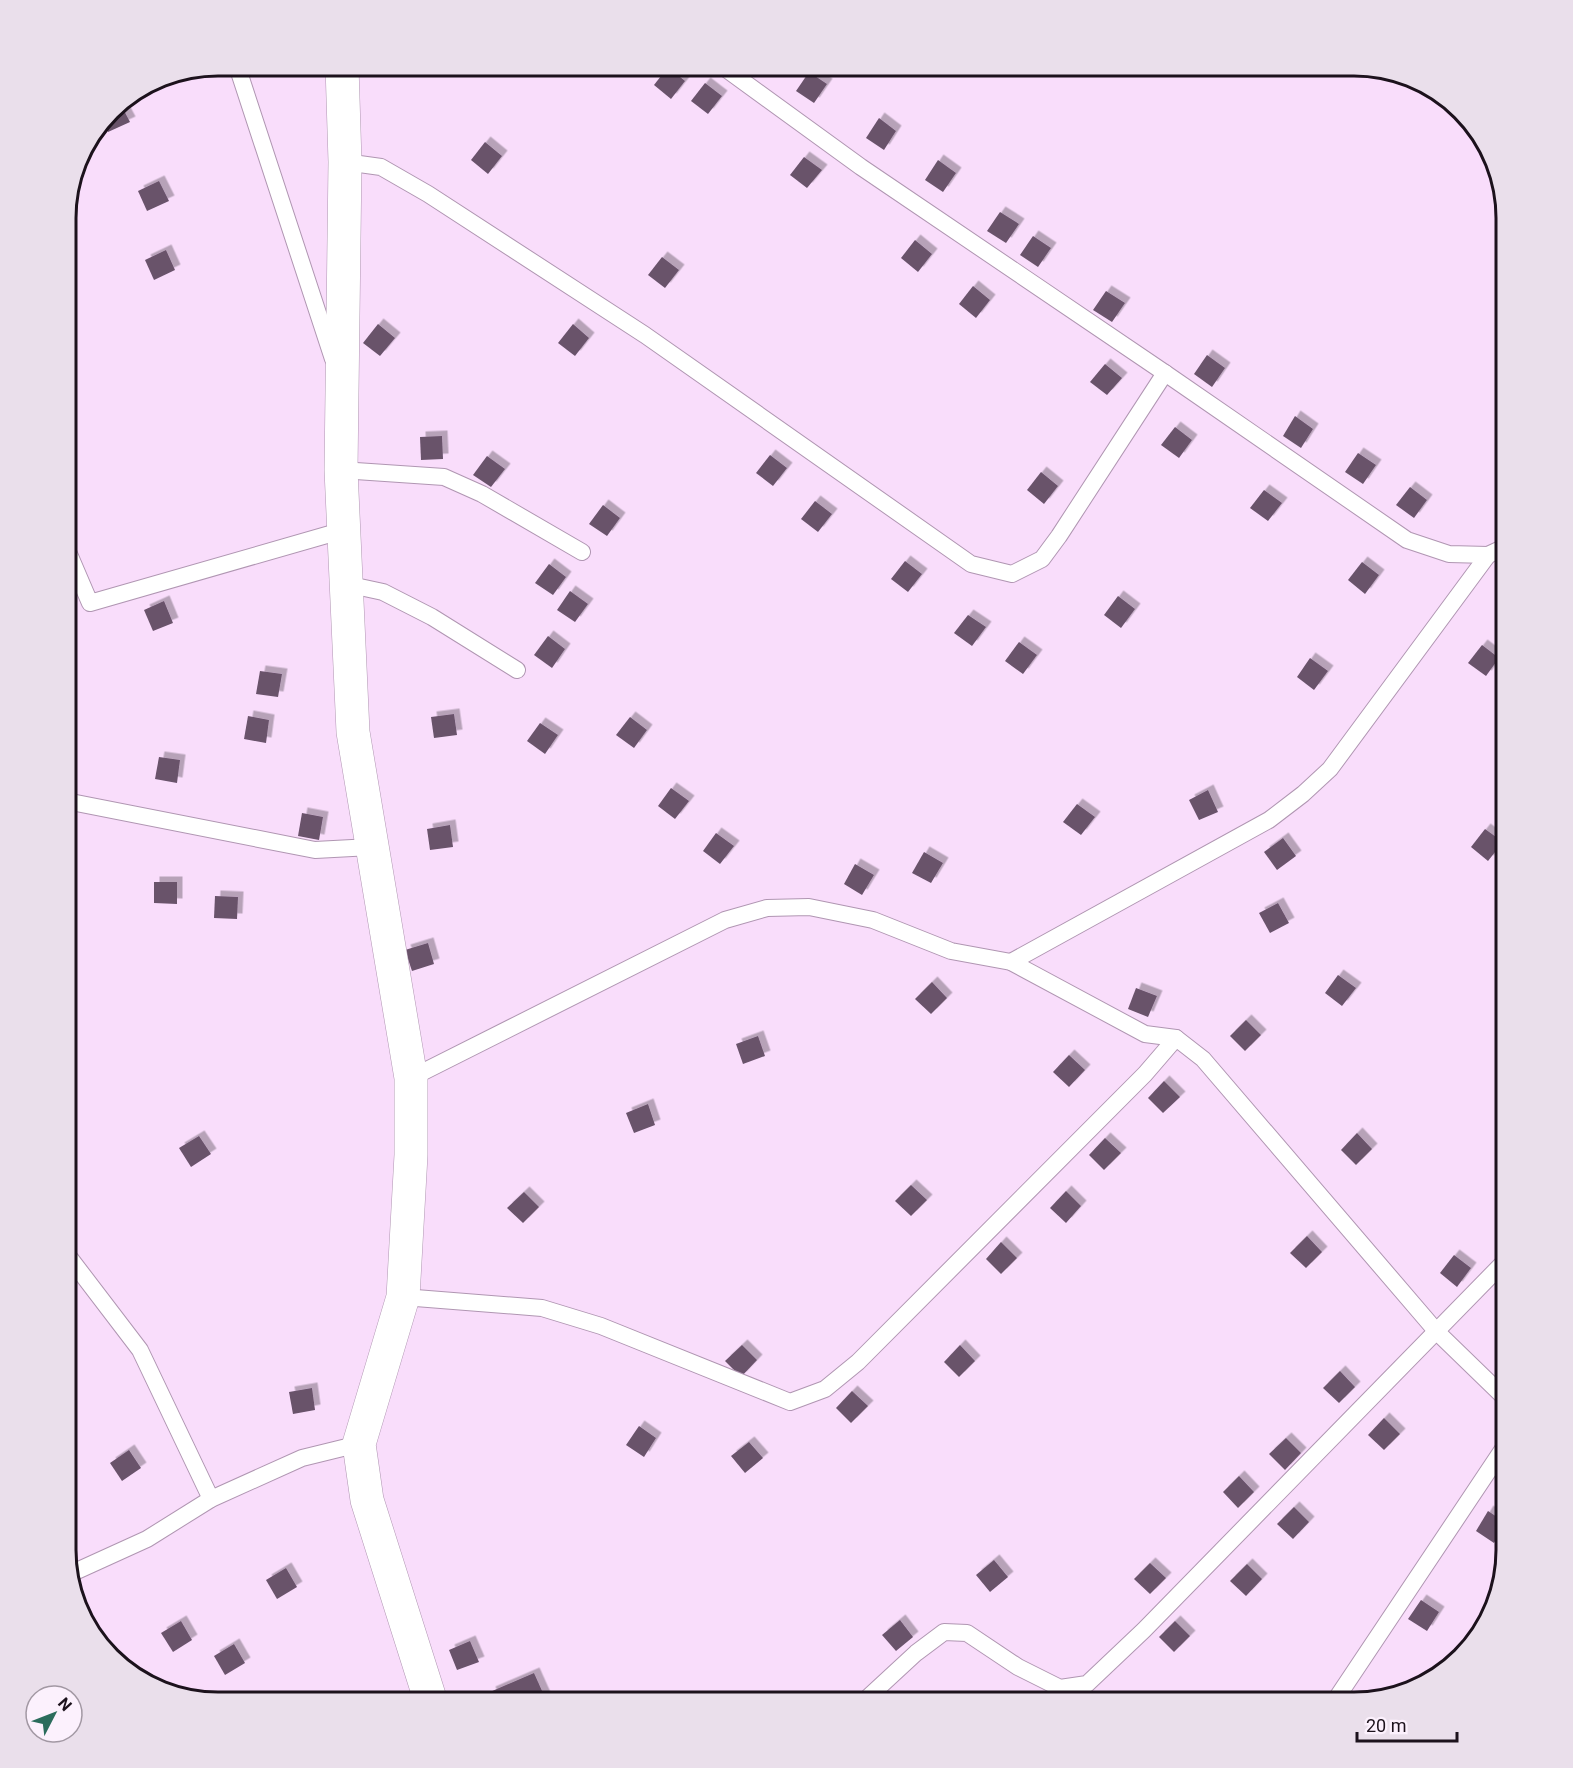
<svg xmlns="http://www.w3.org/2000/svg" width="1573" height="1768" font-family="Roboto,sans-serif">
	<style>
		.building { fill: #69526b; filter: url(#shadow) }
		.lines { fill: none; stroke-linecap: round; stroke-linejoin: round }
		.lane-casing { stroke: #b096b2; stroke-width: 18 }
		.street-casing { stroke: #b096b2; stroke-width: 34 }
		.lane { stroke: #fff; stroke-width: 16 }
		.street { stroke: #fff; stroke-width: 33 }
		.rim { fill: none; stroke: #1c121c; stroke-width: 3 }
	</style>
	<defs>
		<filter id="shadow"><feDropShadow dx="5.5" dy="-5.5" stdDeviation="0" flood-color="#0004"/></filter>
	</defs>
	<rect width="100%" height="100%" fill="#f9ddfb"/>
	<g class="building">
		<path d="M668,67L685,81L671,99L654,85Z"/>
		<path d="M809,72L827,84L814,103L796,91Z"/>
		<path d="M705,83L722,96L708,114L691,101Z"/>
		<path d="M120,103L130,122L108,132L104,122Z"/>
		<path d="M879,118L896,131L884,150L866,138Z"/>
		<path d="M485,142L502,156L488,174L471,160Z"/>
		<path d="M804,157L822,170L807,188L790,175Z"/>
		<path d="M938,160L956,173L943,192L925,180Z"/>
		<path d="M159,181L169,201L147,211L138,191Z"/>
		<path d="M1000,212L1019,224L1006,243L987,231Z"/>
		<path d="M1033,236L1051,248L1038,267L1020,255Z"/>
		<path d="M915,240L932,254L918,272L901,258Z"/>
		<path d="M166,250L175,270L154,280L145,260Z"/>
		<path d="M662,257L679,270L665,288L648,275Z"/>
		<path d="M973,286L990,300L976,318L959,304Z"/>
		<path d="M1106,291L1125,303L1112,322L1093,310Z"/>
		<path d="M378,324L395,338L380,356L363,343Z"/>
		<path d="M573,324L589,338L575,356L558,343Z"/>
		<path d="M1207,355L1225,368L1212,387L1194,374Z"/>
		<path d="M1105,364L1122,378L1107,395L1090,382Z"/>
		<path d="M1295,416L1313,429L1301,448L1283,436Z"/>
		<path d="M1175,427L1192,440L1179,458L1161,445Z"/>
		<path d="M442,436L443,459L421,460L420,437Z"/>
		<path d="M1358,453L1376,465L1363,484L1345,472Z"/>
		<path d="M770,455L787,468L773,486L756,473Z"/>
		<path d="M487,456L505,469L491,487L473,475Z"/>
		<path d="M1041,472L1058,486L1044,504L1027,490Z"/>
		<path d="M1410,487L1427,500L1414,518L1396,505Z"/>
		<path d="M1264,490L1282,503L1268,521L1250,508Z"/>
		<path d="M815,501L832,514L818,532L801,519Z"/>
		<path d="M603,505L620,518L607,536L589,524Z"/>
		<path d="M905,561L922,574L908,592L891,579Z"/>
		<path d="M1362,562L1379,575L1365,594L1348,580Z"/>
		<path d="M549,564L566,577L553,595L535,583Z"/>
		<path d="M570,591L588,604L575,622L557,610Z"/>
		<path d="M1118,596L1135,609L1121,628L1104,615Z"/>
		<path d="M164,601L173,623L153,631L144,610Z"/>
		<path d="M968,615L986,627L972,646L954,633Z"/>
		<path d="M548,636L565,649L552,668L534,655Z"/>
		<path d="M1019,642L1037,655L1023,674L1005,661Z"/>
		<path d="M1482,645L1499,658L1486,676L1468,663Z"/>
		<path d="M1310,658L1328,671L1314,690L1297,677Z"/>
		<path d="M260,671L282,674L278,697L256,694Z"/>
		<path d="M454,714L457,735L434,738L431,717Z"/>
		<path d="M248,716L269,720L266,743L244,739Z"/>
		<path d="M630,717L647,730L634,748L616,735Z"/>
		<path d="M540,723L558,735L545,754L527,741Z"/>
		<path d="M159,757L180,760L177,783L155,779Z"/>
		<path d="M671,788L689,801L675,819L658,806Z"/>
		<path d="M1208,790L1218,812L1199,820L1189,800Z"/>
		<path d="M1077,804L1095,817L1081,835L1063,822Z"/>
		<path d="M302,813L323,817L319,840L298,836Z"/>
		<path d="M450,825L453,847L430,850L427,829Z"/>
		<path d="M1485,829L1503,842L1488,861L1471,847Z"/>
		<path d="M716,833L734,846L720,864L703,851Z"/>
		<path d="M1283,838L1296,856L1277,870L1264,852Z"/>
		<path d="M924,852L943,863L931,883L912,873Z"/>
		<path d="M855,864L874,875L862,895L844,884Z"/>
		<path d="M154,882H177V904L154,903Z"/>
		<path d="M215,896L238,897L237,919L214,918Z"/>
		<path d="M1278,903L1289,923L1270,933L1259,913Z"/>
		<path d="M428,943L434,964L412,971L405,950Z"/>
		<path d="M1338,975L1356,988L1342,1006L1325,993Z"/>
		<path d="M932,982L947,998L931,1014L915,999Z"/>
		<path d="M1136,988L1157,996L1148,1017L1128,1009Z"/>
		<path d="M1246,1020L1261,1035L1245,1051L1230,1036Z"/>
		<path d="M758,1036L765,1056L743,1064L736,1044Z"/>
		<path d="M1069,1055L1085,1070L1069,1087L1053,1072Z"/>
		<path d="M1164,1081L1180,1097L1163,1113L1148,1098Z"/>
		<path d="M648,1104L655,1125L634,1133L626,1113Z"/>
		<path d="M1357,1133L1372,1149L1356,1165L1341,1150Z"/>
		<path d="M199,1136L211,1154L191,1167L179,1148Z"/>
		<path d="M1105,1138L1121,1153L1104,1170L1089,1155Z"/>
		<path d="M911,1185L927,1200L911,1216L895,1201Z"/>
		<path d="M1066,1191L1081,1206L1066,1223L1050,1208Z"/>
		<path d="M524,1192L539,1207L523,1223L507,1208Z"/>
		<path d="M1307,1236L1322,1252L1306,1268L1290,1253Z"/>
		<path d="M1001,1242L1017,1258L1001,1274L986,1259Z"/>
		<path d="M1454,1255L1471,1268L1457,1287L1440,1273Z"/>
		<path d="M742,1345L757,1360L741,1377L725,1361Z"/>
		<path d="M960,1345L975,1361L959,1377L944,1362Z"/>
		<path d="M1340,1371L1355,1387L1339,1403L1323,1388Z"/>
		<path d="M312,1388L315,1410L293,1414L289,1392Z"/>
		<path d="M852,1391L868,1406L851,1423L836,1408Z"/>
		<path d="M1384,1418L1400,1434L1384,1450L1368,1435Z"/>
		<path d="M639,1426L656,1438L644,1457L626,1445Z"/>
		<path d="M1286,1438L1301,1453L1285,1470L1269,1454Z"/>
		<path d="M749,1442L763,1458L745,1473L731,1456Z"/>
		<path d="M129,1450L141,1468L122,1481L110,1463Z"/>
		<path d="M1239,1476L1254,1492L1238,1508L1223,1492Z"/>
		<path d="M1294,1507L1309,1522L1293,1539L1277,1524Z"/>
		<path d="M1488,1511L1506,1523L1494,1543L1476,1531Z"/>
		<path d="M994,1560L1008,1577L990,1592L976,1575Z"/>
		<path d="M1150,1563L1166,1578L1150,1594L1134,1579Z"/>
		<path d="M1247,1564L1262,1579L1246,1596L1230,1581Z"/>
		<path d="M286,1568L297,1587L277,1599L266,1580Z"/>
		<path d="M1421,1600L1439,1612L1427,1631L1408,1619Z"/>
		<path d="M900,1620L913,1637L896,1651L882,1635Z"/>
		<path d="M181,1621L192,1640L173,1652L161,1633Z"/>
		<path d="M1175,1621L1190,1636L1174,1652L1159,1637Z"/>
		<path d="M470,1641L479,1662L457,1670L449,1650Z"/>
		<path d="M234,1644L245,1663L225,1675L214,1656Z"/>
		<path d="M534,1673L547,1702H494L490,1692Z"/>
	</g>
	<g class="lines">
		<defs>
			<g id="lane">
				<path d="M237,66L333,359"/>
				<path d="M722,66L861,167L1165,373L1407,540L1449,554L1488,555L1507,546"/>
				<path d="M345,162L381,167L428,194L645,335L971,564L1012,574L1042,559L1059,536L1165,373"/>
				<path d="M341,470L444,477L482,494L582,552"/>
				<path d="M66,547L90,603L344,530"/>
				<path d="M346,584L383,592L432,617L517,670"/>
				<path d="M66,801L315,850L371,847"/>
				<path d="M1011,962L1269,820L1303,794L1330,769L1488,555"/>
				<path d="M411,1078L725,920L767,908L809,907L873,920L951,951L1011,962L1145,1034L1176,1038L1203,1059L1437,1332L1503,1396L1507,1401"/>
				<path d="M66,1253L140,1350L211,1499"/>
				<path d="M403,1297L542,1308L601,1326L790,1402L825,1389L858,1362L1145,1074L1176,1038"/>
				<path d="M70,1574L147,1539L211,1499L302,1458L359,1444"/>
				<path d="M863,1702L916,1653L944,1632L967,1633L1018,1667L1060,1688L1087,1684L1144,1630L1507,1259"/>
				<path d="M1334,1702L1507,1443"/>
			</g>
			<path id="street" d="M342,66L345,162L341,470L353,732L411,1078V1155L403,1297L359,1444L367,1500L431,1702"/>
		</defs>
		<use href="#lane" class="lane-casing"/>
		<use href="#street" class="street-casing"/>
		<use href="#lane" class="lane"/>
		<use href="#street" class="street"/>
	</g>
	<path d="M0 0H1573V1768H0ZM218 76H1354A142 142 0 0 1 1496 218V1550A142 142 0 0 1 1354 1692H218A142 142 0 0 1 76 1550V218A142 142 0 0 1 218 76Z" fill="#eadfeb" fill-rule="evenodd"/>
	<path class="rim" d="M218 76H1354A142 142 0 0 1 1496 218V1550A142 142 0 0 1 1354 1692H218A142 142 0 0 1 76 1550V218A142 142 0 0 1 218 76Z"/>
	<g transform="translate(54 1714) rotate(48)"><circle r="28" fill="#fcf1fd" stroke="#a298a3" stroke-width="1.5"/>
	<path d="M0-4.5L10 22L0 15L-10 22Z" fill="#2b6c5c"/>
	<text y="-9" font-size="16" font-weight="bold" text-anchor="middle" fill="#1c121c">N</text>
	</g>
	<path d="M1357 1732v9h100v-9" fill="none" stroke="#1c121c" stroke-width="3"/>
	<text x="1366" y="1732" font-size="18" fill="#1c121c" stroke="#fcf1fd" stroke-width="4.5" paint-order="stroke">20 m</text>
</svg>
